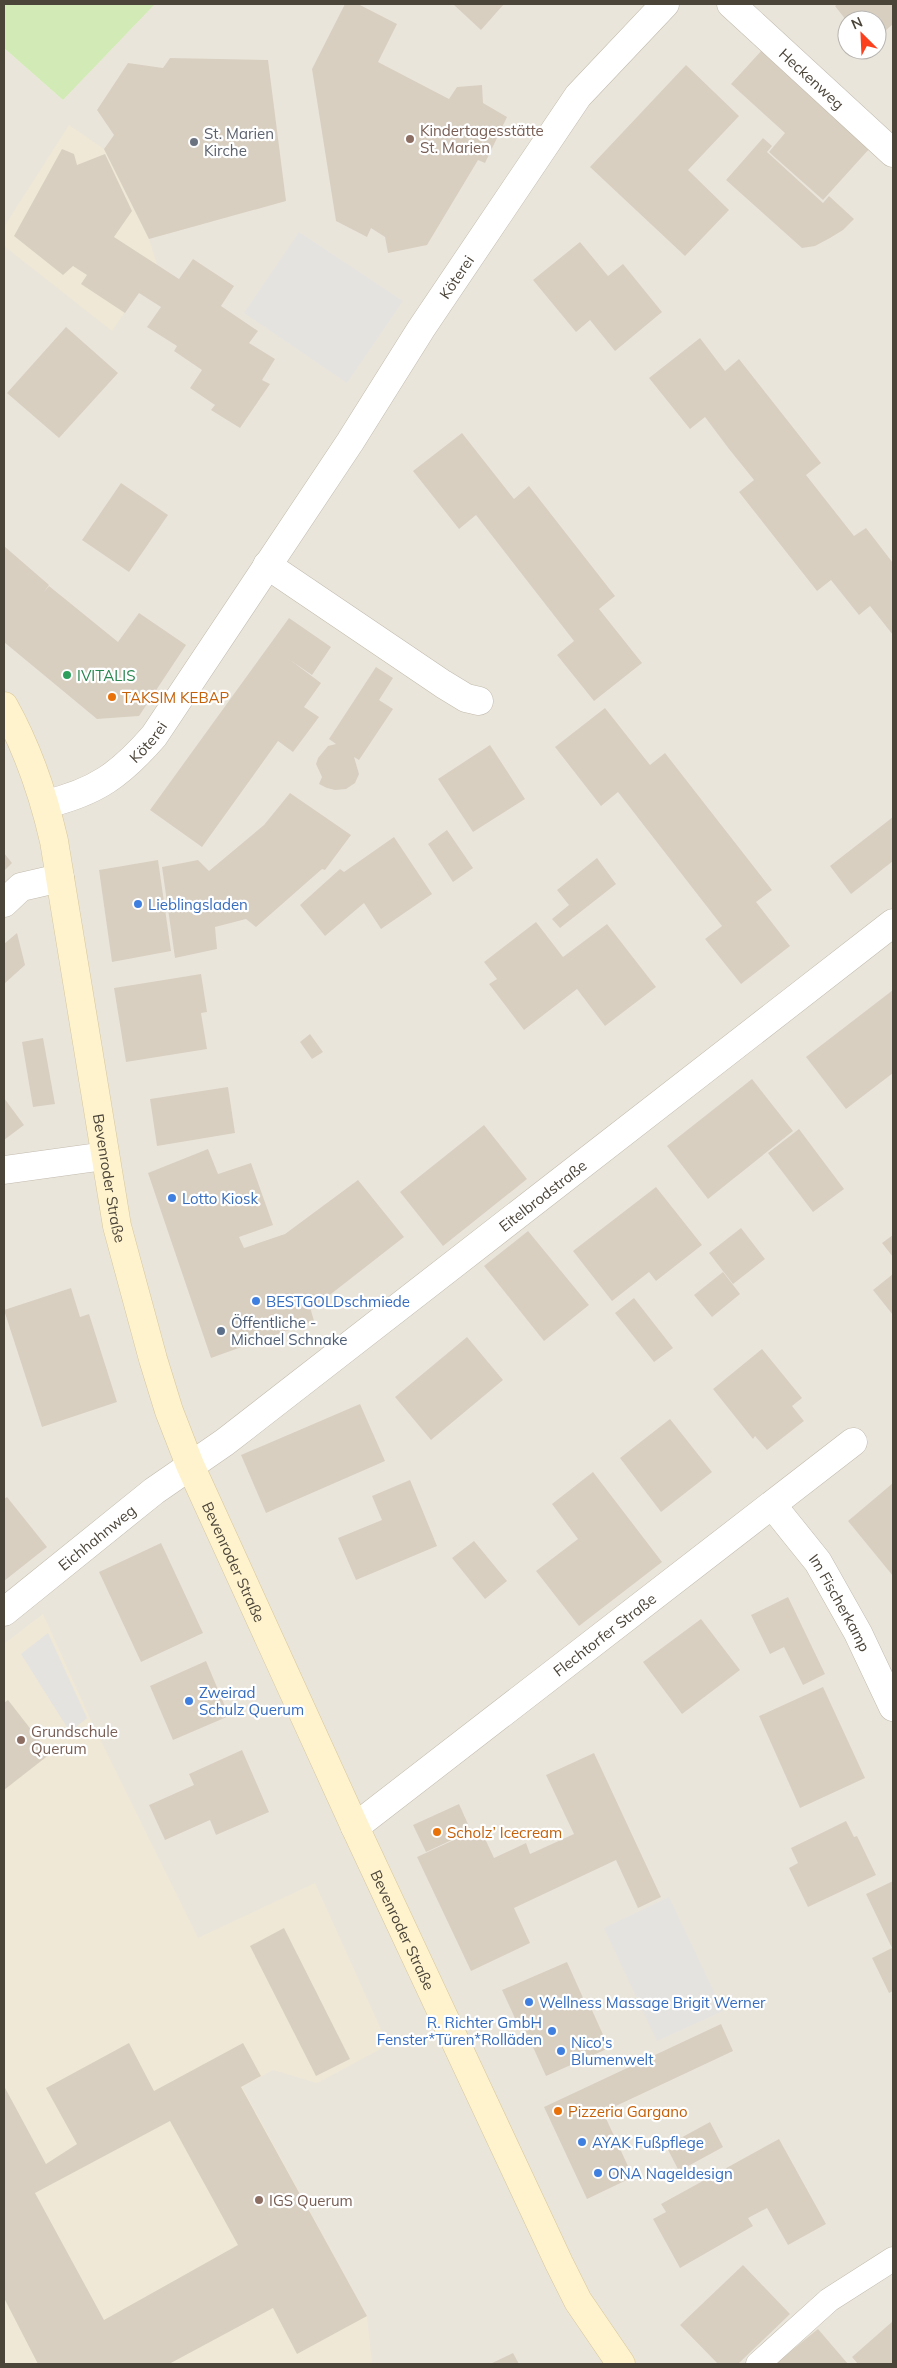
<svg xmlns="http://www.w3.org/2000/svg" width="897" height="2368" font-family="Mulish,sans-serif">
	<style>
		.residential { fill: #eae5da; fill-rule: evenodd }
		.education { fill: #efe8d6 }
		.green { fill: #d2eab5 }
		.parking { fill: #e5e3e0 }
		.building { fill: #d8cfc1; fill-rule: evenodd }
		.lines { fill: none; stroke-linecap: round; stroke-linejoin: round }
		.lane-casing { stroke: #c2bbae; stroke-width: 25 }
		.street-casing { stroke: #c2bbae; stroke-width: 29 }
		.secondary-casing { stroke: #d6c79b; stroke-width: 29 }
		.lane { stroke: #fff; stroke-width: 24 }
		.street { stroke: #fff; stroke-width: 28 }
		.secondary { stroke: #fff3cd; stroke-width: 28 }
		.education-dot { fill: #8d6e63; stroke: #fff; stroke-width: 2 }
		.worship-dot { fill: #6b7280; stroke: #fff; stroke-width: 2 }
		.leisure-dot { fill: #2e9e5b; stroke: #fff; stroke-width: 2 }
		.food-dot { fill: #e8710a; stroke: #fff; stroke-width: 2 }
		.shop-dot { fill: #3f7fe0; stroke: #fff; stroke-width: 2 }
		.service-dot { fill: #5c6f8a; stroke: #fff; stroke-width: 2 }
		.labels { text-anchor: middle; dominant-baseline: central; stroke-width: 4.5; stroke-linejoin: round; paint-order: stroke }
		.street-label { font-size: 15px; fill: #4b4439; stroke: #fff }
		.education-label { font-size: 15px; fill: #785e54; stroke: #fff; text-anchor: start }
		.worship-label { font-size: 15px; fill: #5b616d; stroke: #fff; text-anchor: start }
		.leisure-label { font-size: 15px; fill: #27864d; stroke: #fff; text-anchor: start }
		.food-label { font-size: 15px; fill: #c56008; stroke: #fff; text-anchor: start }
		.shop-label { font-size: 15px; fill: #366cbe; stroke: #fff; text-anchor: start }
		.service-label { font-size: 15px; fill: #4e5e75; stroke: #fff; text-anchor: start }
	</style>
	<rect width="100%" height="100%" fill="#f6f3ec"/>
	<path class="residential" d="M155,4H893V2364H4V48L63,100ZM847,20H877V50H847Z"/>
	<g class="education">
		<path d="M69,125L104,149L149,239L157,265L112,331L4,246V227Z"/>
		<path d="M43,1614L93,1725L198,1938L315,1883L388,2045L317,2083L273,2070L242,2087L367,2316L372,2364H4V1644Z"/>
	</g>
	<path class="green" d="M4,4H155L63,100L4,48Z"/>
	<g class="parking">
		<path d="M299,232L403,301L347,383L244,313Z"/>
		<path d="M48,1633L87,1718L70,1732L21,1654Z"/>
		<path d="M669,1897L723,2011L657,2041L604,1928Z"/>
	</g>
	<g class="building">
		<path d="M345,4H358L397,24L378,62L449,99L457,87L482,85L483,103L507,117L485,163L478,160L427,245L388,253L385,237L371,228L367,237L336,221L312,69Z"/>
		<path d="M453,4H504L481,30Z"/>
		<path d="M838,4H893V24L877,38V20H846L835,6Z"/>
		<path d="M762,50L870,148L823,200L769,152L785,133L731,84Z"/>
		<path d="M170,58L268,60L286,201L149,239L104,149L114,135L97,110L128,63L163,68Z"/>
		<path d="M686,65L739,116L688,170L729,210L685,256L590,167Z"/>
		<path d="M763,138L772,146L767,152L823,203L829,196L854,219L843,230L830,238L815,246L802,248L726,180Z"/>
		<path d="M62,149L74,154L77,165L105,154L132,211L114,237L179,279L193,259L234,286L221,306L258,331L249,343L275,359L262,380L270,384L240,428L211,410L215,405L190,388L202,370L174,351L177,346L147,327L161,307L139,293L125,313L81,284L87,275L73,266L63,275L14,236Z"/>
		<path d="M580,242L608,276L623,264L662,312L615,351L590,320L576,332L533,280Z"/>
		<path d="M66,327L118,373L59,438L7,393Z"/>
		<path d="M700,338L725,371L739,359L821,463L806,475L854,536L866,528L893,563V635L870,606L859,615L831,580L817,591L739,492L754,480L729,449L705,417L690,429L649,378Z"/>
		<path d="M462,433L514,499L529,486L615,596L599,609L642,663L594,701L557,655L574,641L476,515L459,529L413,471Z"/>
		<path d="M121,483L168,515L129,572L82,540Z"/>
		<path d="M4,546L49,585L44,592L49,586L118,642L139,613L186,645L139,716L97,719L4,642Z"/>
		<path d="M289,618L331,647L312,675L290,660L321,683L304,707L319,717L293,752L278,741L202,847L150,810Z"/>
		<path d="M376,667L393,678L379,700L393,709L359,760L354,757L359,774L355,783L346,789L335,790L327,788L319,784L322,777L316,764L318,758L328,746L336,744L329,739Z"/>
		<path d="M605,708L650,765L665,753L772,890L756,902L790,946L741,984L705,939L722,926L618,792L601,806L555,747Z"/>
		<path d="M490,745L525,799L473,832L438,779Z"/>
		<path d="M290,793L351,835L325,870L322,869L256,927L246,919L215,927L217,949L175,958L162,867L198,860L209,871L264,825Z"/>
		<path d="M893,817V861L851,894L830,866Z"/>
		<path d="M447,830L473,868L453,882L428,844Z"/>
		<path d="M394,837L432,894L381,929L364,903L325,936L300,905L340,869L344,872Z"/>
		<path d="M4,853L12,863L4,871Z"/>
		<path d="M597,858L616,884L560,928L552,919L569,905L557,890Z"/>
		<path d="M158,860L171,951L112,962L99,870Z"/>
		<path d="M536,922L563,957L607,924L656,987L605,1026L577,989L524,1030L489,984L497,979L484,962Z"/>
		<path d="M17,933L25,965L4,984V944Z"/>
		<path d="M201,974L207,1012L201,1013L207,1049L126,1062L114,988Z"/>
		<path d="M893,990V1073L846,1109L806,1057Z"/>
		<path d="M310,1034L323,1052L312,1059L300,1042Z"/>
		<path d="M43,1038L55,1104L33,1107L22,1042Z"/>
		<path d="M752,1079L793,1131L708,1199L667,1146Z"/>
		<path d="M228,1087L235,1133L157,1146L150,1099Z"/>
		<path d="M4,1098L24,1125L4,1140Z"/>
		<path d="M484,1125L527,1179L443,1246L400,1192Z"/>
		<path d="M799,1129L844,1189L813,1212L768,1153Z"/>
		<path d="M208,1149L218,1174L251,1163L273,1225L239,1237L244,1248L285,1234L358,1180L404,1237L322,1301L310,1307L314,1321L211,1358L148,1173Z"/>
		<path d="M656,1187L702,1245L656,1281L649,1272L612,1301L573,1251Z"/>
		<path d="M741,1228L765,1259L733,1284L709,1253Z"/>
		<path d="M528,1231L589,1305L544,1341L484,1266Z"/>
		<path d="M893,1235V1257L882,1243Z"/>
		<path d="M723,1272L740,1294L712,1317L694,1295Z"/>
		<path d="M893,1274V1315L873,1290Z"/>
		<path d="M71,1288L80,1317L89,1314L117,1402L42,1427L4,1310Z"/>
		<path d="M634,1298L673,1348L654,1362L615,1313Z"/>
		<path d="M467,1337L503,1380L431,1440L395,1397Z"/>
		<path d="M762,1349L802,1398L792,1406L804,1421L767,1450L755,1436L753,1439L713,1389Z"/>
		<path d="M360,1404L385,1461L266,1513L241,1455Z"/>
		<path d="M670,1419L712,1472L661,1512L620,1458Z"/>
		<path d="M593,1472L662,1562L579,1626L536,1571L578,1539L552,1504Z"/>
		<path d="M410,1480L437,1546L356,1580L338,1538L382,1520L372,1496Z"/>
		<path d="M893,1483V1576L848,1521Z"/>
		<path d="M7,1497L47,1547L4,1581V1499Z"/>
		<path d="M474,1541L507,1581L485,1599L452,1558Z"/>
		<path d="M161,1543L203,1633L141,1662L99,1572Z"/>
		<path d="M788,1597L825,1674L803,1685L784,1647L770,1654L751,1615Z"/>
		<path d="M701,1619L740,1670L682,1714L643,1662Z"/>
		<path d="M206,1661L229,1716L173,1740L150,1686Z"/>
		<path d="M823,1687L865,1778L800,1808L759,1716Z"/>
		<path d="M8,1700L50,1754L4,1790V1703Z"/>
		<path d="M242,1750L269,1812L216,1835L210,1820L165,1840L149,1805L194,1785L189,1774Z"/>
		<path d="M594,1753L661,1897L638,1908L616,1860L514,1908L530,1943L471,1971L417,1857L480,1828L494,1858L526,1843L530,1854L574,1834L546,1775Z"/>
		<path d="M459,1804L471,1831L426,1852L413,1825Z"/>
		<path d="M846,1821L854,1837L857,1836L876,1875L808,1907L789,1868L798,1863L791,1848Z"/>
		<path d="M893,1881V1991L889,1993L872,1958L892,1948L866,1894Z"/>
		<path d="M284,1928L350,2059L316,2076L250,1946Z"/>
		<path d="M567,1962L584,2000L587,1999L609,2048L546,2076L523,2025L519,2027L502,1990Z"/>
		<path d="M721,2024L733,2051L603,2112L633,2177L587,2199L544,2107Z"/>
		<path d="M129,2043L154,2091L243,2043L261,2076L241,2087L367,2316L297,2354L273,2308L169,2364H38L4,2298V2086L46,2164L77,2144L46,2088ZM170,2121L238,2245L104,2320L35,2193Z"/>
		<path d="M710,2122L723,2147L679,2171L666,2146Z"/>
		<path d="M779,2139L826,2224L788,2245L767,2208L748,2218L753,2226L680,2268L653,2219L666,2212L661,2204Z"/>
		<path d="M743,2265L790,2314L738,2364H718L680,2325Z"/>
		<path d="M893,2321V2364H858L852,2357Z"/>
		<path d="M818,2329L848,2364H775Z"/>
		<path d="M513,2353L519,2364H490Z"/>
	</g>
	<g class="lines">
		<defs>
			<path id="lane" d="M758,2364L829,2300L893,2259"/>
			<g id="street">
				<path id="s1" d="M731,4L893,153"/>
				<path d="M267,565L443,684L466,698L479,701"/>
				<path id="s2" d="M46,804C96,792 120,775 154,736L350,442L421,329L578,96L665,4"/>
				<path d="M4,903L21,887L60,878"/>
				<path d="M4,1170L105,1156"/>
				<path id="s3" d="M773,1506L818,1562L858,1633L893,1707"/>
				<path id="s4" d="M4,1612L154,1491L225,1442L893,923"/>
				<path id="s5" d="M355,1827L853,1442"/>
			</g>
			<g id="secondary">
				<path id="s6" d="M4,706C28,749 43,793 54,841L117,1226L153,1359L169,1411L190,1465L355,1827L559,2263L578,2301L621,2364"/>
			</g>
		</defs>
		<use href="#lane" class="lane-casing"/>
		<use href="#street" class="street-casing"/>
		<use href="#secondary" class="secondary-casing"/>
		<use href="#lane" class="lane"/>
		<use href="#street" class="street"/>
		<use href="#secondary" class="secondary"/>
	</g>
	<g class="education-dot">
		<circle cx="410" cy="139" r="5"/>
		<circle cx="21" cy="1740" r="5"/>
		<circle cx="259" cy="2200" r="5"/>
	</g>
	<circle class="worship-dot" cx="194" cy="142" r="5"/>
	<circle class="leisure-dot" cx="67" cy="675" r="5"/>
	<g class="food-dot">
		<circle cx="112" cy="697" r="5"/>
		<circle cx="437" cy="1832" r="5"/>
		<circle cx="558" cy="2111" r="5"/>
	</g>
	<g class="shop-dot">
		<circle cx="138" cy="904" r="5"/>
		<circle cx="172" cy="1198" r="5"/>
		<circle cx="256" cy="1301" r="5"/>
		<circle cx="189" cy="1701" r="5"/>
		<circle cx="529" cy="2002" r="5"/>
		<circle cx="552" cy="2031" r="5"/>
		<circle cx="561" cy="2051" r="5"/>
		<circle cx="582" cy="2142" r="5"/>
		<circle cx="598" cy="2173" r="5"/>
	</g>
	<circle class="service-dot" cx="221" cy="1331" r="5"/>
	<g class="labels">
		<g class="street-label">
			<text stroke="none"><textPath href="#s1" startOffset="110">Heckenweg</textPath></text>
			<text stroke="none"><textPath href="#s2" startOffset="680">Köterei</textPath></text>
			<text stroke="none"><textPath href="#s2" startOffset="122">Köterei</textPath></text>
			<text stroke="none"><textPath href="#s6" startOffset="486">Bevenroder Straße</textPath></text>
			<text stroke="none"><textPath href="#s4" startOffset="681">Eitelbrodstraße</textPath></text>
			<text stroke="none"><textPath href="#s4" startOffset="119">Eichhahnweg</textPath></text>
			<text stroke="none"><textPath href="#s6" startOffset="891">Bevenroder Straße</textPath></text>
			<text stroke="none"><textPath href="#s3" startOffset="118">Im Fischerkamp</textPath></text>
			<text stroke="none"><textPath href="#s5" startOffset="315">Flechtorfer Straße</textPath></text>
			<text stroke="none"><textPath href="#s6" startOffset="1296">Bevenroder Straße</textPath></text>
		</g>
		<g class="education-label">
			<text x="420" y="130">Kindertagesstätte<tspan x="420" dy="17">St. Marien</tspan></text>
			<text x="31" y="1731">Grundschule<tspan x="31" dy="17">Querum</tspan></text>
			<text x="269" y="2200">IGS Querum</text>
		</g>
		<g class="worship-label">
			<text x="204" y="133">St. Marien<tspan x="204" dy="17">Kirche</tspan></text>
		</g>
		<g class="leisure-label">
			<text x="77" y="675">IVITALIS</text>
		</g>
		<g class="food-label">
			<text x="122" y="697">TAKSIM KEBAP</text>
			<text x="447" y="1832">Scholz’ Icecream</text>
			<text x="568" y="2111">Pizzeria Gargano</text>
		</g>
		<g class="shop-label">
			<text x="148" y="904">Lieblingsladen</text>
			<text x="182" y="1198">Lotto Kiosk</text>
			<text x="266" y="1301">BESTGOLDschmiede</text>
			<text x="199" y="1692">Zweirad<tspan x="199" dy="17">Schulz Querum</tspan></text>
			<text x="539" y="2002">Wellness Massage Brigit Werner</text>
			<text x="542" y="2022" text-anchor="end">R. Richter GmbH<tspan x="542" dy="17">Fenster*Türen*Rolläden</tspan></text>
			<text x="571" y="2042">Nico's<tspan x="571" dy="17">Blumenwelt</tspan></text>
			<text x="592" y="2142">AYAK Fußpflege</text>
			<text x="608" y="2173">ONA Nageldesign</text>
		</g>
		<g class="service-label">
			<text x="231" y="1322">Öffentliche -<tspan x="231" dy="17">Michael Schnake</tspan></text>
		</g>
	</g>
	<rect width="897" height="2368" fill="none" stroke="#4b4439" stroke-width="10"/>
	<g transform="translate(862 35) rotate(336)"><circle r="24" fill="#ffffff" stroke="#b7b4b0"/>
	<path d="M0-4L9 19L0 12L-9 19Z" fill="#fc3f1d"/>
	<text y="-8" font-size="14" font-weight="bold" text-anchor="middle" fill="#4b4439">N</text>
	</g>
</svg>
